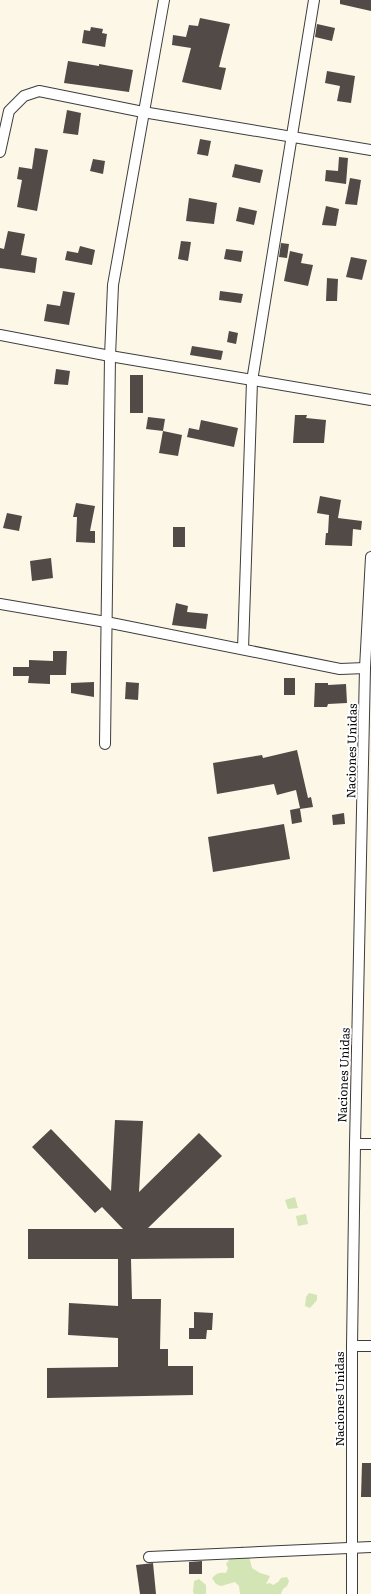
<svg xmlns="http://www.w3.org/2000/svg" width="371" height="1594" font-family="Literata,serif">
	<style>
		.green { fill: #d3e4b5 }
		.building { fill: #514a47 }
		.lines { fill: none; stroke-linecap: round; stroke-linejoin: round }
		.street-casing { stroke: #3d3d3d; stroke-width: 12 }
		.street { stroke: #fff; stroke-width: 10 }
		.labels { text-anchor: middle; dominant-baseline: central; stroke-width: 4; stroke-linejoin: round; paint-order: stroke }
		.street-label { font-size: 12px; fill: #0a0a0a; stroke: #fff }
	</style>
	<rect width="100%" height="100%" fill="#fdf7e8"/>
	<g class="green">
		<path d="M295,1197L298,1208L288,1209L285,1200Z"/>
		<path d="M306,1214L308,1224L298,1226L296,1216Z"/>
		<path d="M309,1293L317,1295V1300L310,1308L305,1306L306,1297Z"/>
		<path d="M242,1546L247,1549L252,1568L260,1573L270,1576L266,1584L270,1583L273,1585L278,1582L281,1578L287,1577L289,1581L287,1586L283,1589L281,1594H240L239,1586L235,1582L221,1586L216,1584L212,1578C216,1573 220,1572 226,1573L228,1568L226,1564L229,1560V1555Z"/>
		<path d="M199,1579L206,1585V1594H194L193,1592L194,1581Z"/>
	</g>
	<g class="building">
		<path d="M340,0H371V11L340,4Z"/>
		<path d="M200,18L230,24L219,67L226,68L221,90L182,82L191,48L172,45L173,35L186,37L189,25L198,26Z"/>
		<path d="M317,24L335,28L332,41L315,37Z"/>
		<path d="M91,27L103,29L102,33L107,34L105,47L82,43L84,30L90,31Z"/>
		<path d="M68,61L99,66V64L133,70L129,92L64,83Z"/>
		<path d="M327,71L355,76L351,103L337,101L340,86L325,83Z"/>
		<path d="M67,110L81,113L78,135L63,133Z"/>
		<path d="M200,139L211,141L208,156L197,154Z"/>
		<path d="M35,148L48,150L37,211L17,207L22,180L17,179L19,167L32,169Z"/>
		<path d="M339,157L348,158L346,184L325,181L326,170L338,171Z"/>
		<path d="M93,159L105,161L103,174L90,171Z"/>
		<path d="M235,164L263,170L260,183L232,177Z"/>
		<path d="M350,178L361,180L357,205L345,204Z"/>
		<path d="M189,198L217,203L214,224L186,221Z"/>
		<path d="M326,206L339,209L336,226L322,225Z"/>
		<path d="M239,207L257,211L254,225L236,221Z"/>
		<path d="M8,231L25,234L21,255L37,258L35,273L0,268V248L4,249Z"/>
		<path d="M181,241L191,242L188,261L178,259Z"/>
		<path d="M281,243L289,244L287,258L279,257Z"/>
		<path d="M80,246L95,250L92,265L65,260L67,251L78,253Z"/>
		<path d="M226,249L243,251L241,262L224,259Z"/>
		<path d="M290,251L303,254L301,263L313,265L308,286L284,281Z"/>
		<path d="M351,257L367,260L362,280L346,277Z"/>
		<path d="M327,278L338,279L337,301H326Z"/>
		<path d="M63,291L75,293L69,325L44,321L47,304L60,306Z"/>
		<path d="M220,291L243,294L241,303L219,300Z"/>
		<path d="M229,331L238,333L236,344L227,342Z"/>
		<path d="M192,346L223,351L221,360L190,355Z"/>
		<path d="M56,369L70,371L68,385L54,384Z"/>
		<rect x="130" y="375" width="13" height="38"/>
		<path d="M295,415H307L306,418L326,420L324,443H293Z"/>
		<path d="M148,417L165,419L163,431L146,429Z"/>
		<path d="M201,420L238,428L234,447L187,437L189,428L199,430Z"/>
		<path d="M163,431L182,435L178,456L159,453Z"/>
		<path d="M320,496L341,500L338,518L362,521L361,530L353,529L352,546L325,545L326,533H328L329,515L317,513Z"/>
		<path d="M76,503L95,506L90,531H95V543L76,542L77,517H73Z"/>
		<path d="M7,513L22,516L19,531L3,528Z"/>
		<rect x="173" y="527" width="12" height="20"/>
		<path d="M51,558L53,578L32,581L30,561Z"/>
		<path d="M176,603L188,606L187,612L208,614L206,629L172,625Z"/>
		<path d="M53,651H67L66,675H50V684L28,683L29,676H13V667H29V660L53,661Z"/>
		<rect x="284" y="678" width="11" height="17"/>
		<path d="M94,682V697L71,693V683Z"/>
		<path d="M126,682L139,683L138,700L125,699Z"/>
		<path d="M315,683H328V685L346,684L347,703L328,704L327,707H314Z"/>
		<path d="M297,750L308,798L311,797L313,807L300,809L302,822L292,824L290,810L300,808L296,790L277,795L274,784L217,794L213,763L262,755L263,758Z"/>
		<path d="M344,813L345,824L333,825L332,815Z"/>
		<path d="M284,824L290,859L213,872L208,837Z"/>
		<path d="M115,1120L143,1121L139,1192L199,1133L222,1156L148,1228H234V1258L131,1259L132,1299H161L160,1349H168V1366H193V1395L47,1398V1368L118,1367V1338L68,1335L69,1303L118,1306V1259H28V1229H123L102,1207L95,1213L32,1147L51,1129L111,1191Z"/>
		<path d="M194,1312L213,1313L212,1330H207L206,1339H189V1328H194Z"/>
		<path d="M362,1463H371V1497H361Z"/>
		<path d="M202,1561V1574H189V1562Z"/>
		<path d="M153,1563L156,1594H140L136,1565Z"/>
	</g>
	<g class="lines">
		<defs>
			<g id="street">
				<path d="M0,152L9,111L24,96L39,91L143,112L371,150"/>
				<path d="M0,335L110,356L371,400"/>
				<path d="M0,604L106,622L340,669L365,668"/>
				<path d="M243,649L252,381L314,0"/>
				<path d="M105,744L110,356L113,285L164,0"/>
				<path d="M355,1144H371"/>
				<path d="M352,1346H371"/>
				<path d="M149,1557L371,1547"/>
				<path d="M352,1594V1346L355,1144L365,668L371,557"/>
			</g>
		</defs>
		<use href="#street" class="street-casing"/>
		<use href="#street" class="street"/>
	</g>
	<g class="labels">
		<g class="street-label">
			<text transform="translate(351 751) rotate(-89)">Naciones Unidas</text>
			<text transform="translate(343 1075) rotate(-88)">Naciones Unidas</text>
			<text transform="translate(339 1399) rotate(-90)">Naciones Unidas</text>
		</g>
	</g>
</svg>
